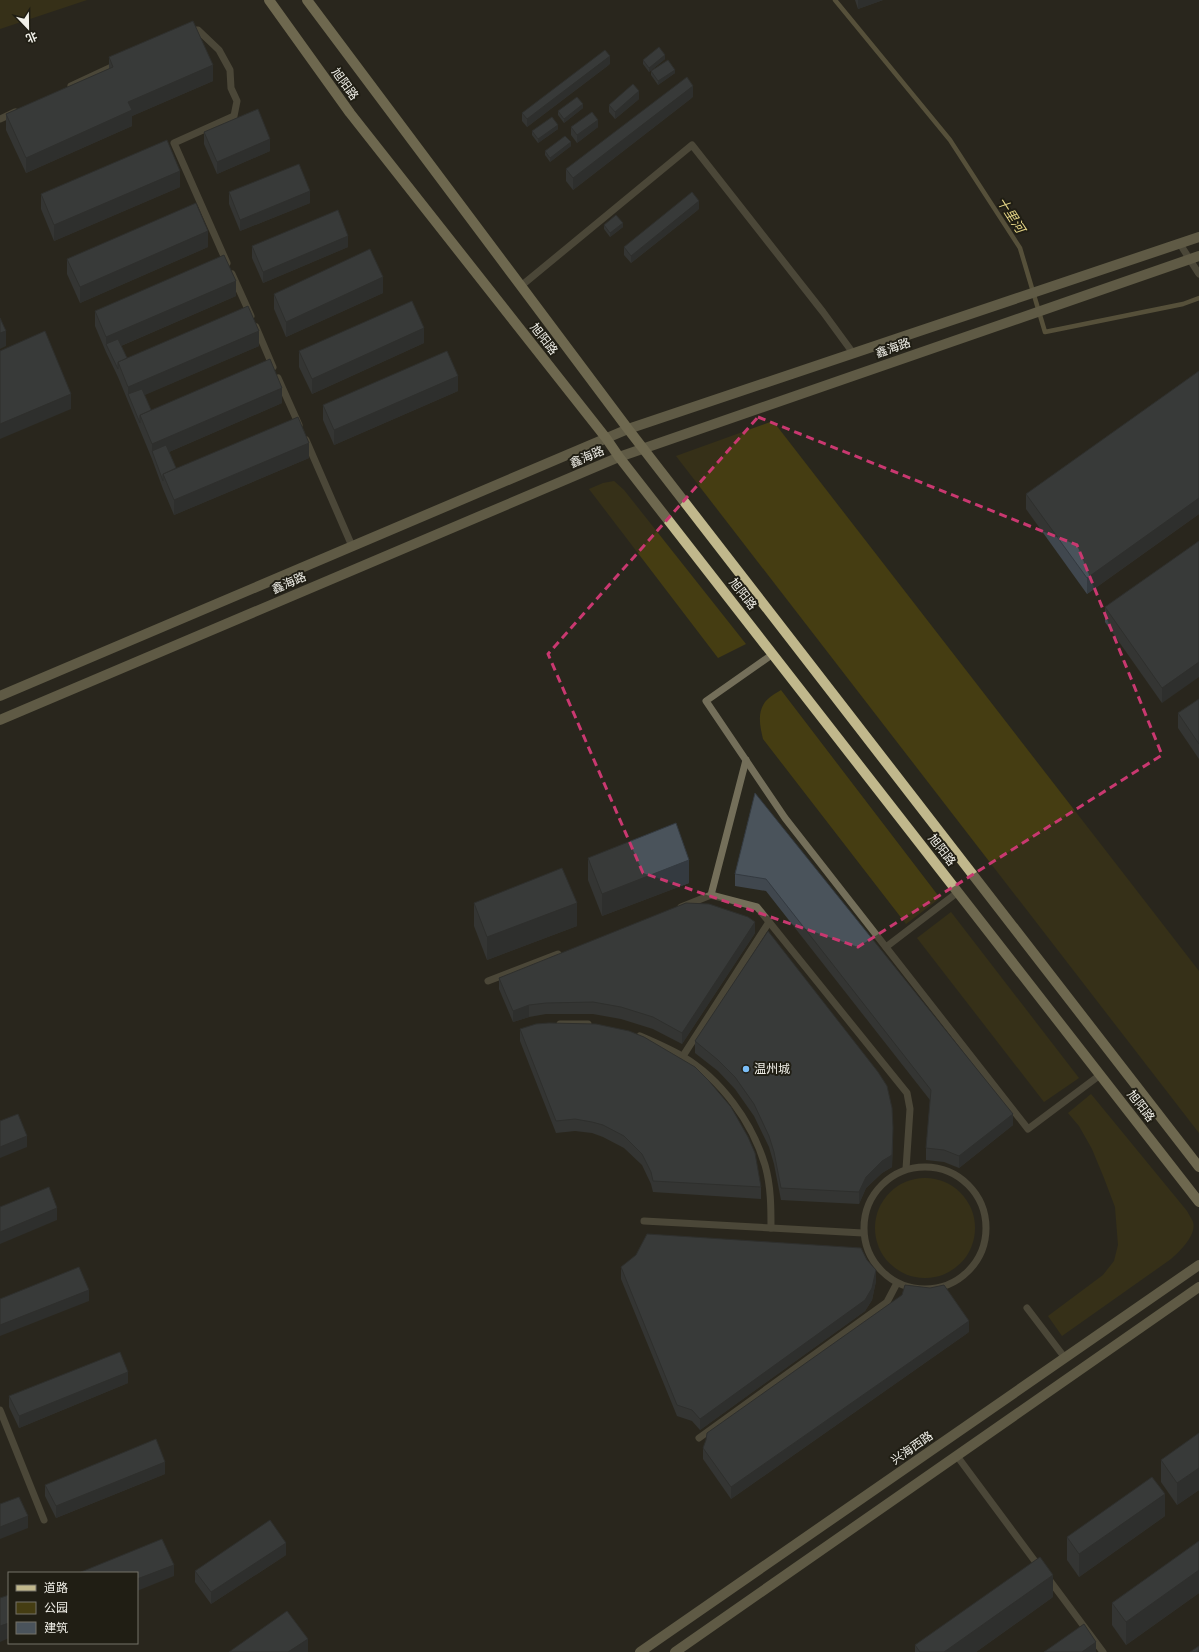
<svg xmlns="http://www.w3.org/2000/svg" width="1199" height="1652" font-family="'Archivo Narrow','Noto Sans SC',sans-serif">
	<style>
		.green { fill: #453d12 }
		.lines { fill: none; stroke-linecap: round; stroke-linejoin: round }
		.stream { stroke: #8c845e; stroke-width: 4.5 }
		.lane { stroke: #746f5a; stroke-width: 7 }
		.secondary { stroke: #9f9976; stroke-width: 10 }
		.primary { stroke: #c1b88c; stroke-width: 10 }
		.wall { fill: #40474e }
		.shaded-wall { fill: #343a40 }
		.building { fill: #4a535b; stroke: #343a40 }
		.marked { fill: none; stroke: #c93870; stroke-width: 3; stroke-dasharray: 8 5; stroke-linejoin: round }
		.poi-dot { fill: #7bbef8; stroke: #201e14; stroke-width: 1.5 }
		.labels { text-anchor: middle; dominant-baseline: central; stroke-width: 4; stroke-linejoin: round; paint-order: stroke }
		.street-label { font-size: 12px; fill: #f1f0e9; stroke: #201e14 }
		.poi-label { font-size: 12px; fill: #f1f0e9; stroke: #201e14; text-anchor: start }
		.water-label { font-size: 13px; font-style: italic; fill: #e7d787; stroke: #201e14 }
	</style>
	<rect width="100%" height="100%" fill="#29271d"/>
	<g class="green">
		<path d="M0,0H87L0,29Z"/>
		<path d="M773,421L1199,971V1133L676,456Z"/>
		<path d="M614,481L624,490L746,644L718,658L589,489L603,483Z"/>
		<path d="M781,690L940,898L906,924L763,739C760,726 757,713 765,702C769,697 776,693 781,690Z"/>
		<path d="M951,912L1079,1078L1044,1102L917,938Z"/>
		<path d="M1091,1094L1187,1211C1189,1215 1192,1219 1193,1222C1197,1235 1179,1252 1171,1259L1062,1336L1048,1316L1103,1275L1114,1261L1118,1245L1115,1207L1104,1178L1092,1149L1079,1126L1068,1113Z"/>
		<circle cx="925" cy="1228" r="50"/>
	</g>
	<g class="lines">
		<path class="stream" d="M835,0L950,140L1020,248L1045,332L1183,304L1199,298"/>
		<g class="lane">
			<path d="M189,30H198L219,50L230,70L231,88L237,101L234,116L174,143L227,263"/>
			<path d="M71,86L116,65"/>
			<path d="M0,119L15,112"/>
			<path d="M1180,244L1199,274"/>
			<path d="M232,274L251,316"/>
			<path d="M521,286L692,145L823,312L853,353"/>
			<path d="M256,327L273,367"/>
			<path d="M278,378L299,425"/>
			<path d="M306,440L352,546"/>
			<path d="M773,654L706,701L785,818L1028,1129L1100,1075"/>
			<path d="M711,895L746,760"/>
			<path d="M681,907L711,895L757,907L907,1093L910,1109L906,1169"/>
			<path d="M886,947L958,892"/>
			<path d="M488,981L558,954"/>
			<path d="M560,1024H588"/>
			<path d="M640,1036C654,1042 668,1048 682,1056C721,1079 752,1122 765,1165C771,1186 771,1207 771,1228"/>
			<path d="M683,1056L769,922"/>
			<circle cx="925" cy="1228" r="61"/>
			<path d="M644,1221L863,1233"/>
			<path d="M1027,1308L1065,1358"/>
			<path d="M0,1410L44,1520"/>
			<path d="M699,1438L887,1302L897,1283"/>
			<path d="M957,1456L1040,1568"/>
			<path d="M1048,1578L1103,1652"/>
		</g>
		<g class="secondary">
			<path d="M0,696L628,429L1199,237"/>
			<path d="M0,720L619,457L1199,256"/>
			<path d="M640,1652L1199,1265"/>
			<path d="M675,1652L1199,1287"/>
		</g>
		<g class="primary">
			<path d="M269,0L350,113L606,438L619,457L1199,1202"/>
			<path d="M307,0L628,429L1199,1167"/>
		</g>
	</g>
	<g class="wall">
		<path d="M855,0H883L858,9Z"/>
		<path d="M109,57L213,81L132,116V126L26,173L6,130V114L109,69Z"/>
		<path d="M665,59L649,72L643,64V60Z"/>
		<path d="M610,64L527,127L522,121V113Z"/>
		<path d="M651,71L675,73L658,85L651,75Z"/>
		<path d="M693,97L573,190L566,181V169Z"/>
		<path d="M639,99L615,119L609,112V105Z"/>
		<path d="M583,108L564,123L558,115V111Z"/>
		<path d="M571,127H598L577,143L571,135Z"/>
		<path d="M558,129L538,143L532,135V131Z"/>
		<path d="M204,132L270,151L217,174L204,144Z"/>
		<path d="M571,146L550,162L545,155V151Z"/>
		<path d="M180,187L54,241L41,209V194Z"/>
		<path d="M229,192L310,203L240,231L229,204Z"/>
		<path d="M699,209L631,263L624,255V247Z"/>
		<path d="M604,225L623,227L610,237L604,229Z"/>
		<path d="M252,246L348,247L263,283L252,258Z"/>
		<path d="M208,247L80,303L67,274V259Z"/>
		<path d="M383,293L286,337L274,309V294Z"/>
		<path d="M236,296L121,346L127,358L259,346L144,395L151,410L282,403L169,452L176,468L309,458L174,515L163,489L152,459L118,377L106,352L95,326V311Z"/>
		<path d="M424,343L312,394L299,367V351Z"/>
		<path d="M1199,371V514L1087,594L1026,509V494Z"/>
		<path d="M458,391L334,445L323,420V405Z"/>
		<path d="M1199,541L1162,703L1105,622V607Z"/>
		<path d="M1199,699V759L1178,728V713Z"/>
		<path d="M755,793L1013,1125L959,1168L944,1162L926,1160V1148L930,1100L766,891L735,886V874Z"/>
		<path d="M588,858L689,883L602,916L588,880Z"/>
		<path d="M474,903L577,926L487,960L474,926Z"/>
		<path d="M755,933L682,1044L653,1029L621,1019L593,1014H546L529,1017L513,1022L499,989V978Z"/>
		<path d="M520,1029L761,1187V1199L653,1192L651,1184L642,1165L624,1148L603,1137L592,1133L575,1131L556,1133L520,1041Z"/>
		<path d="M695,1041L893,1139L892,1167L882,1173L866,1188L859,1204L781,1200L774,1164L769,1147L754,1116L735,1089L718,1071L695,1053Z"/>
		<path d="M621,1267L876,1281L872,1300L865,1311L700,1430L692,1421L677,1416L621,1279Z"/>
		<path d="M969,1332L731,1499L703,1459V1448Z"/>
		<path d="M128,1383L19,1428L9,1407V1396Z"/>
		<path d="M1199,1433V1490L1177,1505L1161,1482V1460Z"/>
		<path d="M165,1474L56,1518L45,1496V1485Z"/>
		<path d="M1165,1516L1079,1577L1067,1560V1537Z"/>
		<path d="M1199,1541V1593L1126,1645L1112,1625V1603Z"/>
		<path d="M286,1555L211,1604L195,1582V1571Z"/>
		<path d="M1053,1597L976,1652H915V1645Z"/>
	</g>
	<g class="shaded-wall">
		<path d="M858,0H883L858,9Z"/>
		<path d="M665,55V59L649,72V68Z"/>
		<path d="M610,56V64L527,127V119Z"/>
		<path d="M213,65V81L132,116V126L26,173V158L128,102Z"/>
		<path d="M675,70V73L658,85V81Z"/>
		<path d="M693,86V97L573,190V178Z"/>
		<path d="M639,91V99L615,119V112Z"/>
		<path d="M583,104V108L564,123V119Z"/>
		<path d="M598,120V127L577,143V135Z"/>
		<path d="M558,125V129L538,143V139Z"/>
		<path d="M270,139V151L217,174V162Z"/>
		<path d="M571,142V146L550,162V158Z"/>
		<path d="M180,171V187L54,241V225Z"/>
		<path d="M310,191V203L240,231V220Z"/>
		<path d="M699,201V209L631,263V256Z"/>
		<path d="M623,223V227L610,237V233Z"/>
		<path d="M208,231V247L80,303V287Z"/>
		<path d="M348,236V247L263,283V272Z"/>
		<path d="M383,277V293L286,337V322Z"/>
		<path d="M236,281V296L109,351L106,344V337Z"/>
		<path d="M424,328V343L312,394V379Z"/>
		<path d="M6,331V346L0,349V333Z"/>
		<path d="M259,331V346L131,401L128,394V387Z"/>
		<path d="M458,376V391L334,445V430Z"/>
		<path d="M282,388V403L155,458L152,451V444Z"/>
		<path d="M71,394V409L0,439V424Z"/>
		<path d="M309,443V458L174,515V500Z"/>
		<path d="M1199,498V514L1087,594V578Z"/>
		<path d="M1199,662V677L1162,703V688Z"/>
		<path d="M689,860V883L602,916V894Z"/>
		<path d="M577,903V926L487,960V937Z"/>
		<path d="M755,922V933L682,1044V1033Z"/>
		<path d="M529,1005V1017L513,1022V1011Z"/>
		<path d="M1013,1114V1125L959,1168V1156Z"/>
		<path d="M893,1128L892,1167L882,1173L866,1188L859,1204V1192L866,1177Z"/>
		<path d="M27,1136V1147L0,1158V1147Z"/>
		<path d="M57,1208V1220L0,1244V1232Z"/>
		<path d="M876,1270V1281L872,1300L865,1311L700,1430V1419Z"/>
		<path d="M89,1290V1301L0,1336V1325Z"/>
		<path d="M969,1321V1332L731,1499V1487Z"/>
		<path d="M128,1372V1383L19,1428V1416Z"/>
		<path d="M165,1462V1474L56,1518V1506Z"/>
		<path d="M1199,1468V1490L1177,1505V1483Z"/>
		<path d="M1165,1494V1516L1079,1577V1554Z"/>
		<path d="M28,1516V1528L0,1539V1527Z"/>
		<path d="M286,1543V1555L211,1604V1592Z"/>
		<path d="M174,1565V1576L137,1591V1579Z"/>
		<path d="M1199,1570V1593L1126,1645V1622Z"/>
		<path d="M1053,1575V1597L976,1652H944Z"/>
		<path d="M9,1623V1638L0,1642V1626Z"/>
		<path d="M308,1639V1652H288Z"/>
		<path d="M1096,1642V1652H1082Z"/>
	</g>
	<g class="building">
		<path d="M193,21L213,65L128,102L132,110L26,158L6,114L113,67L109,57Z"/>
		<path d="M659,47L665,55L649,68L643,60Z"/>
		<path d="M605,50L610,56L527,119L522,113Z"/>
		<path d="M668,60L675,70L658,81L651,71Z"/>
		<path d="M687,77L693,86L573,178L566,169Z"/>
		<path d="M633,84L639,91L615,112L609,105Z"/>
		<path d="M577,97L583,104L564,119L558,111Z"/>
		<path d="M258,109L270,139L217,162L204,132Z"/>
		<path d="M592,112L598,120L577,135L571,127Z"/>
		<path d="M552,117L558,125L538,139L532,131Z"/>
		<path d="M565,136L571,142L550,158L545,151Z"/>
		<path d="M167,140L180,171L54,225L41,194Z"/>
		<path d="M299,164L310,191L240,220L229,192Z"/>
		<path d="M692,192L699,201L631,256L624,247Z"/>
		<path d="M196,203L208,231L80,287L67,259Z"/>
		<path d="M338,210L348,236L263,272L252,246Z"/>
		<path d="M616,215L623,223L610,233L604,225Z"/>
		<path d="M370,249L383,277L286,322L274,294Z"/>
		<path d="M224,255L236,281L106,337L95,311Z"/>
		<path d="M412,301L424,328L312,379L299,351Z"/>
		<path d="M248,306L259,331L128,387L118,362Z"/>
		<path d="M0,318L6,331L0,333Z"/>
		<path d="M45,331L71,394L0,424V351Z"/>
		<path d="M118,339L127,358L118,362V369L106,344Z"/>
		<path d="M447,351L458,376L334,430L323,405Z"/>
		<path d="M270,359L282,388L152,444L140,415Z"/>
		<path d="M1199,371V498L1087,578L1026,494Z"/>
		<path d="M142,389L151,410L140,415V423L128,394Z"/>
		<path d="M298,417L309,443L174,500L163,474Z"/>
		<path d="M166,445L176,468L163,474V481L152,451Z"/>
		<path d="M1199,541V662L1162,688L1105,607Z"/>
		<path d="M1199,699V744L1178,713Z"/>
		<path d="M755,793L1013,1114L959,1156L944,1150L926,1148L931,1090L766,879L735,874Z"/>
		<path d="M676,823L689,860L602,894L588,858Z"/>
		<path d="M562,868L577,903L487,937L474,903Z"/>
		<path d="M686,903L709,904L748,917L755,922L682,1033L653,1017L621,1007L593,1002L546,1003L529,1005L513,1011L499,978Z"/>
		<path d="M768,931L878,1072L887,1086L892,1108L893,1128L892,1155L882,1161L866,1177L859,1192L781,1188L774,1152L769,1136L754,1104L735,1077L718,1060L695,1041Z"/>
		<path d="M549,1023L596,1024L629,1031L644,1037L695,1067L709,1081L731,1107L748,1137L755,1153L761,1187L653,1181L651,1172L642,1154L624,1136L603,1125L592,1122L575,1119L556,1121L520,1029L536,1024Z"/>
		<path d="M18,1114L27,1136L0,1147V1121Z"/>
		<path d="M49,1187L57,1208L0,1232V1207Z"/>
		<path d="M647,1234L861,1248L867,1260L876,1270L872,1288L865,1300L700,1419L692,1410L677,1405L621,1267L636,1255Z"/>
		<path d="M79,1267L89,1290L0,1325V1299Z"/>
		<path d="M905,1285L930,1288L944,1285L969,1321L731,1487L703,1448L706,1440L707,1433L902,1295Z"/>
		<path d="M120,1352L128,1372L19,1416L9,1396Z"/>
		<path d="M1199,1433V1468L1177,1483L1161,1460Z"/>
		<path d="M156,1439L165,1462L56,1506L45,1485Z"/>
		<path d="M1152,1477L1165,1494L1079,1554L1067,1537Z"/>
		<path d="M19,1497L28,1516L0,1527V1504Z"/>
		<path d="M270,1520L286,1543L211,1592L195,1571Z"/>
		<path d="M162,1539L174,1565L137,1579V1573H82L81,1572Z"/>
		<path d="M1199,1541V1570L1126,1622L1112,1603Z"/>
		<path d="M1040,1557L1053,1575L944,1652H920L915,1645Z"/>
		<path d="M9,1595V1623L0,1626V1598Z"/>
		<path d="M287,1611L308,1639L288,1652H229Z"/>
		<path d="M1084,1624L1096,1642L1082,1652H1044Z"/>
		<path d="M1199,1646V1652H1190Z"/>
	</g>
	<path d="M0 0H1199V1652H0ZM758,417L1077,545L1162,755L858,947L643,873L548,654Z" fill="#29271d" fill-opacity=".55" fill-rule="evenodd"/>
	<path class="marked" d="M758,417L1077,545L1162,755L858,947L643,873L548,654Z"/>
	<circle class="poi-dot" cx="746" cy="1069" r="4"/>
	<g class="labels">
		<g class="street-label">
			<text transform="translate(345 84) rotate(54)">旭阳路</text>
			<text transform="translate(544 339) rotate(52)">旭阳路</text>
			<text transform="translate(893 348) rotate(-19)">鑫海路</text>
			<text transform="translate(587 457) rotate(-23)">鑫海路</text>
			<text transform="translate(289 583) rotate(-23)">鑫海路</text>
			<text transform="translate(743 594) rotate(52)">旭阳路</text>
			<text transform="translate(942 850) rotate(52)">旭阳路</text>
			<text transform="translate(1141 1106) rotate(52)">旭阳路</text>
			<text transform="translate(912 1448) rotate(-35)">兴海西路</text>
		</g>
		<g class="poi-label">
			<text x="754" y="1069">温州城</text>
		</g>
		<g class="water-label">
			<text transform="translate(1011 215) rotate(57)">十里河</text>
		</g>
	</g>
	<rect x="8" y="1572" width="130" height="72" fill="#201e14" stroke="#747269"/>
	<rect x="16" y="1585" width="20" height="6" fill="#c1b88c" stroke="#747269"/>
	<text x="44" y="1592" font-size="12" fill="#f1f0e9">道路</text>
	<rect x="16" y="1602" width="20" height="12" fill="#453d12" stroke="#747269"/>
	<text x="44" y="1612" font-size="12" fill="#f1f0e9">公园</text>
	<rect x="16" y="1622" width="20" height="12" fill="#4a535b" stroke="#747269"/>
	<text x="44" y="1632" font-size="12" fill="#f1f0e9">建筑</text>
	<g transform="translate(28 28) rotate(158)" stroke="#201e14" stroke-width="3" paint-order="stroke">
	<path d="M0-3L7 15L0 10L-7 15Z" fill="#f1f0e9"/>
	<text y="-6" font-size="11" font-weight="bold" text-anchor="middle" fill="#f1f0e9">北</text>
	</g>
</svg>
